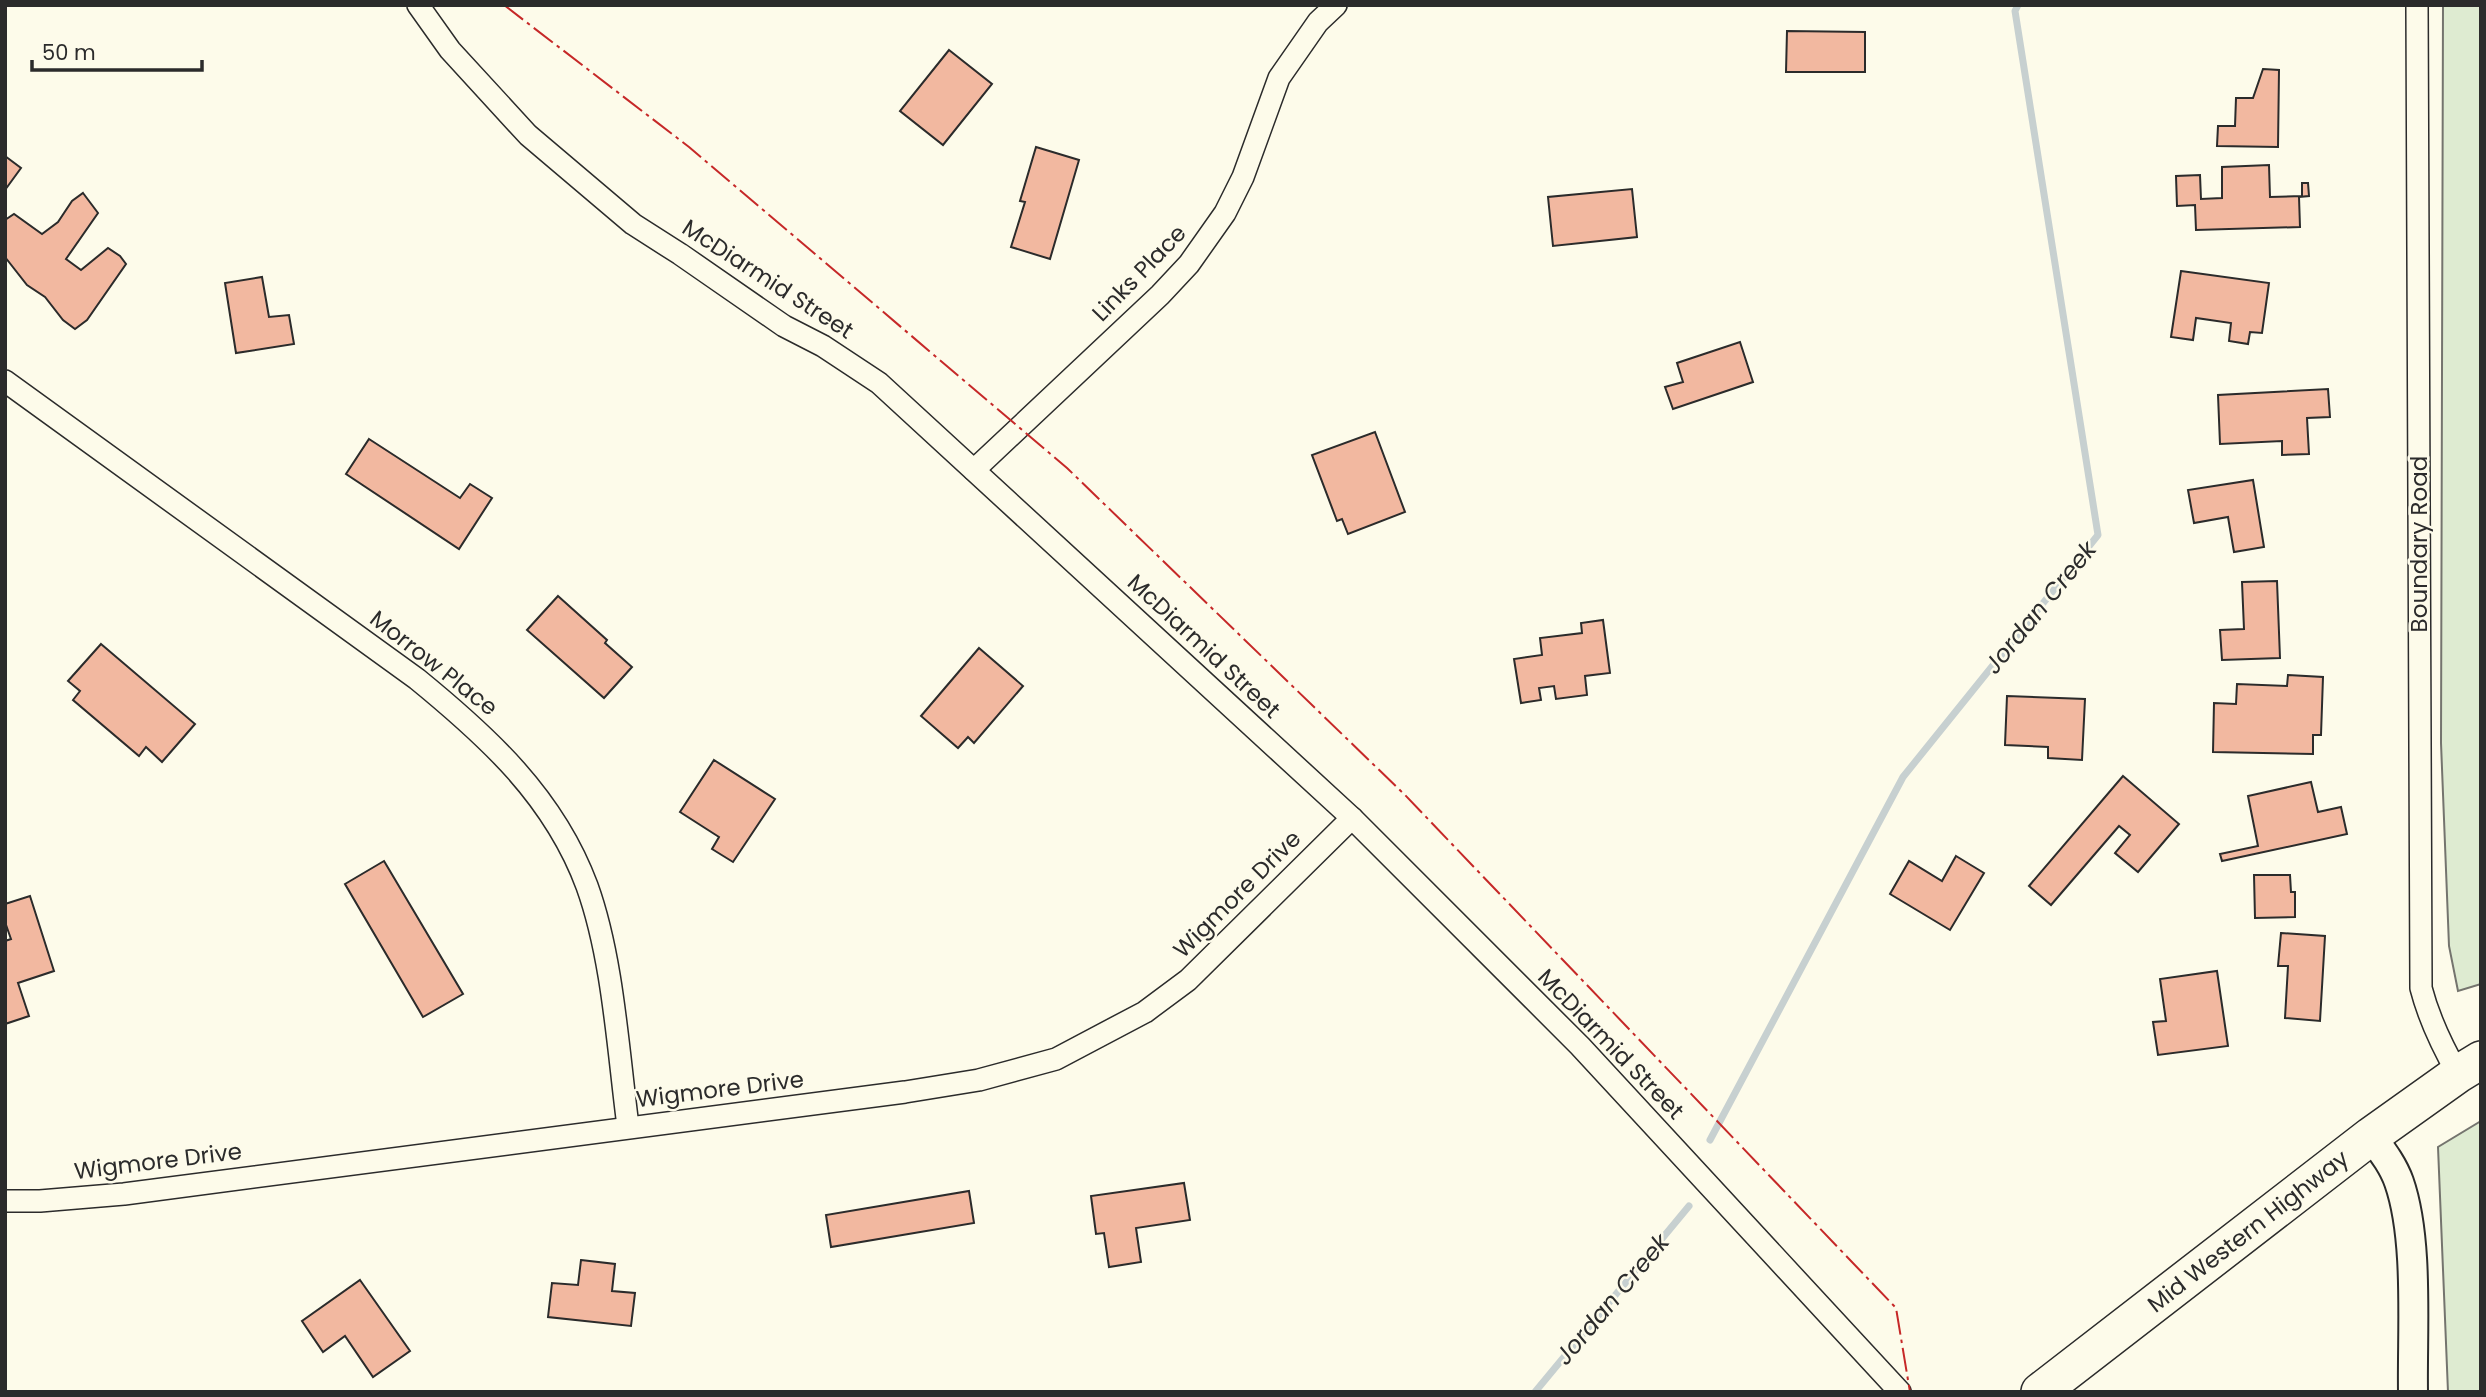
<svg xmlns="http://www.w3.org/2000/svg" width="2486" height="1397" font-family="Poppins,sans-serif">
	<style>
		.green { fill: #deebd1; stroke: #74746e; stroke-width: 2 }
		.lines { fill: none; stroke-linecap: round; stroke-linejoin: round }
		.stream { stroke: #c7d0d0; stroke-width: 7 }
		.building { fill: #f2b8a0; stroke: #2b2b2b; stroke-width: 2 }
		.street-casing { stroke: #2b2b2b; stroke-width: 24 }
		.secondary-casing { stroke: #2b2b2b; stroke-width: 32 }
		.highway-casing { stroke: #2b2b2b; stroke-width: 40 }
		.street { stroke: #fdfbea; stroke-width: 21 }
		.secondary { stroke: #fdfbea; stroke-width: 28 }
		.highway { stroke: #fdfbea; stroke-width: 37 }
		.power { stroke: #c62828; stroke-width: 2; stroke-dasharray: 24 5 3.5 5; stroke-linecap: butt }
		.labels { text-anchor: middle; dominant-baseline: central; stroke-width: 5; stroke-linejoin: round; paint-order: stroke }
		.street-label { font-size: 23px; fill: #2b2b2b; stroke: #fdfbea }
		.water-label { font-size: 24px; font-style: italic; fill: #2b2b2b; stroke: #fdfbea }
	</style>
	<rect width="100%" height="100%" fill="#fdfbea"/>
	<g class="green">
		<path d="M2443,5H2481V984L2458,991L2449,946L2441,743Z"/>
		<path d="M2481,1121V1392H2448L2438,1147Z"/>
	</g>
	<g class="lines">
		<g class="stream">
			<path d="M1710,1140L1903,777L2098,535L2015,11L2018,5"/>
			<path d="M1535,1392L1689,1206"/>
		</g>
	</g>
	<g class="building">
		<path d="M1787,31L1865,32V72H1786Z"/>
		<path d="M949,50L992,84L943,145L900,111Z"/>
		<path d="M2263,69L2279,70L2278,147L2217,146L2218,126H2235L2236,98H2253Z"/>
		<path d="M1036,147L1079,160L1050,259L1011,247L1025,202L1020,201Z"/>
		<path d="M5,156L21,168L5,190Z"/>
		<path d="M2269,165L2270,197L2302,196V183H2308L2309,196L2299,197L2300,227L2196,230L2195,205L2177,206L2176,176L2200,175L2201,199L2222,198V167Z"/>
		<path d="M1632,189L1637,237L1553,246L1548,197Z"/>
		<path d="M83,193L98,213L66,259L81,270L108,248L120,256L126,264L87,320L75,329L63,320L45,297L27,285L5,257V220L14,214L42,234L58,222L72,201Z"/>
		<path d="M2181,271L2269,283L2262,333L2250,332L2248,344L2229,341L2231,323L2196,318L2193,340L2171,337Z"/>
		<path d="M262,277L269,317L289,315L294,344L236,353L225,283Z"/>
		<path d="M1740,342L1753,382L1673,409L1665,387L1683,382L1677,363Z"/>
		<path d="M2328,389L2330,417L2307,418L2309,454L2282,455V441L2220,444L2218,395Z"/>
		<path d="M1375,432L1405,512L1348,534L1342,519L1337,521L1312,455Z"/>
		<path d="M369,439L460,498L470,484L492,498L459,549L346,474Z"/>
		<path d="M2253,480L2264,547L2234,552L2228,517L2194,523L2188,490Z"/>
		<path d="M2277,581L2280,658L2222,660L2220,630L2244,629L2242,582Z"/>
		<path d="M558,596L607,640L605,643L632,667L604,698L527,630Z"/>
		<path d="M1603,620L1610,673L1585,676L1587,695L1556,699L1554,686L1539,688L1541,700L1521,703L1514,659L1542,655L1540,638L1582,633L1581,623Z"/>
		<path d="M101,644L195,724L162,762L146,747L139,756L73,700L80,691L68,681Z"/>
		<path d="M979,648L1023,686L974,743L968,737L958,748L921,716Z"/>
		<path d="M2288,675L2323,677L2321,735H2313V754L2213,752L2214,703L2236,704L2237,684L2287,686Z"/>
		<path d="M2007,696L2085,699L2082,760L2048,758V747L2005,745Z"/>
		<path d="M714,760L775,799L733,862L712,849L719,837L680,812Z"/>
		<path d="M2123,776L2179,824L2138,872L2115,853L2130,835L2119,826L2051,905L2029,886Z"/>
		<path d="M2311,782L2318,812L2341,807L2347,834L2222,861L2220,854L2258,846L2248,796Z"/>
		<path d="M1956,856L1984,873L1950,930L1890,894L1909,861L1942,881Z"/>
		<path d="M384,861L463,994L423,1017L345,884Z"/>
		<path d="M2254,875H2290L2291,892H2295V917L2255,918Z"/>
		<path d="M30,896L54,971L18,983L29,1016L5,1024V941L11,939L5,922V904Z"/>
		<path d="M2281,933L2325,936L2320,1021L2285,1018L2288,966H2278Z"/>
		<path d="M2217,971L2228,1046L2158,1055L2153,1022L2166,1021L2160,979Z"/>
		<path d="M1184,1183L1190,1220L1136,1228L1141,1262L1109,1267L1104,1233L1096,1234L1091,1196Z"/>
		<path d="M969,1191L974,1223L831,1247L826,1215Z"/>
		<path d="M581,1260L615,1264L612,1291L635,1293L631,1326L548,1317L552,1283L578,1285Z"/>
		<path d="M360,1280L410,1351L373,1377L345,1336L323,1352L302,1321Z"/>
	</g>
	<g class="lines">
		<defs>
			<g id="street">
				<path d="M418,5L450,50L528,135L633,224L680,254L784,326L823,346L879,383L1352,818L1580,1046L1900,1392"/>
				<path d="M2417,5L2421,988C2429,1019 2442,1046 2458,1074"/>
				<path d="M5,381L417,679C488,737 554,797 587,886C613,958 618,1050 628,1126"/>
				<path d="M974,470L1160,295L1189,264L1225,213L1243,177L1279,78L1318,22L1336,5"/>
				<path d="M5,1201H40L124,1194L905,1092L979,1080L1056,1059L1145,1012L1188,980L1352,818"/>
			</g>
			<path id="secondary" d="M2371,1136C2382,1151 2393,1165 2399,1182C2419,1239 2412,1330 2413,1392"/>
			<path id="highway" d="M2040,1392L2371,1136L2458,1074L2481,1060"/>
		</defs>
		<use href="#street" class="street-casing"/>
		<use href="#secondary" class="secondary-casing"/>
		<use href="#highway" class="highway-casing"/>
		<use href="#street" class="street"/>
		<use href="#secondary" class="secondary"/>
		<use href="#highway" class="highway"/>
		<path class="power" d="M504,5L689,147L1067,468L1405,795L1896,1308L1910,1392"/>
	</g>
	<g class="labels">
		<g class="street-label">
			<text transform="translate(1139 273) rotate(-46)">Links Place</text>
			<text transform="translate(768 279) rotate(33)">McDiarmid Street</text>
			<text transform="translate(2419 544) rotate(-90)">Boundary Road</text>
			<text transform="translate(1204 646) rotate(43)">McDiarmid Street</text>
			<text transform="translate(434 663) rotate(38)">Morrow Place</text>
			<text transform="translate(1237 894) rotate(-45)">Wigmore Drive</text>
			<text transform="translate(1611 1044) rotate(46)">McDiarmid Street</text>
			<text transform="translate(720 1089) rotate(-7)">Wigmore Drive</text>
			<text transform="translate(158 1161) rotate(-7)">Wigmore Drive</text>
			<text transform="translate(2248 1231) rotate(-38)">Mid Western Highway</text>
		</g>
		<g class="water-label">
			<text transform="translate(2040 607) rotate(-51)">Jordan Creek</text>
			<text transform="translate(1612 1299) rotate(-50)">Jordan Creek</text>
		</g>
	</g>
	<rect width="2486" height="1397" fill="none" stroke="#2b2b2b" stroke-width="14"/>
	<path d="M32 60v10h170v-10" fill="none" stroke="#2b2b2b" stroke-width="3.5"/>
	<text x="42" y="60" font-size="21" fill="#2b2b2b" stroke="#fdfbea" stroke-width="5" paint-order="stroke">50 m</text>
</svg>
